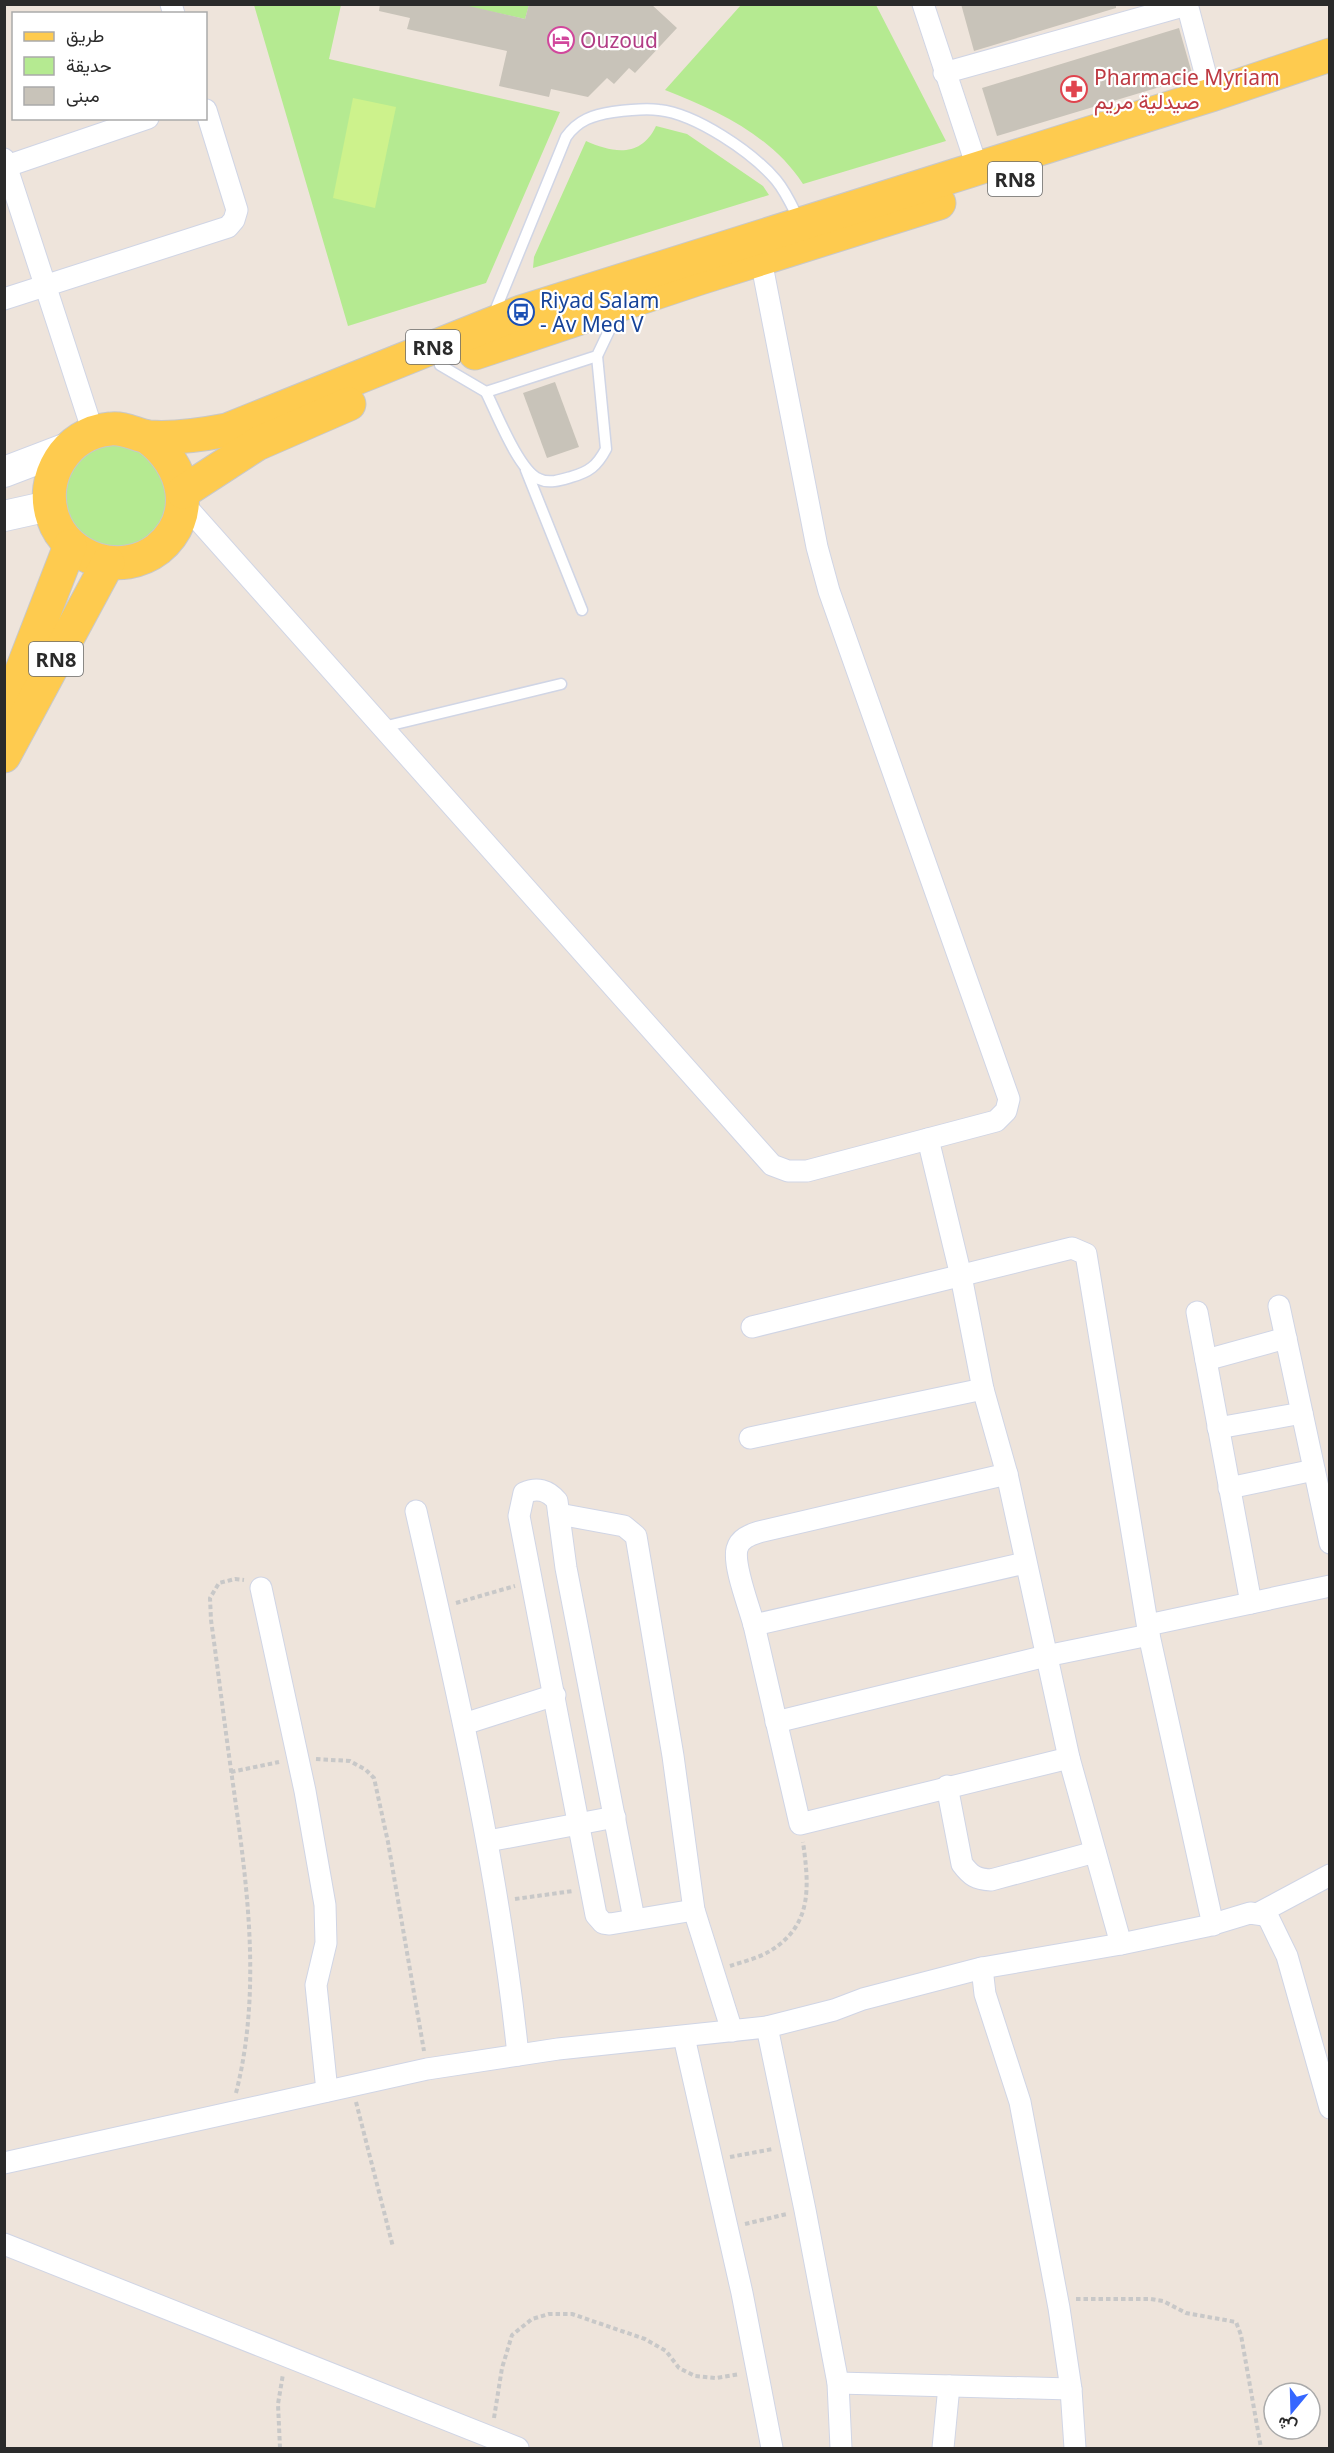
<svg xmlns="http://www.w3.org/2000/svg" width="1334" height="2453" font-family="'Noto Sans',Vazirmatn,sans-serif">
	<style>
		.green { fill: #b5ea91 }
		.pitch { fill: #cdf28c }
		.building { fill: #c8c3b9 }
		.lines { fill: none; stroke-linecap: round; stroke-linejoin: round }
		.lane-casing { stroke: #d0d5e5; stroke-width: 13 }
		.street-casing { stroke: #d0d5e5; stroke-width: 23 }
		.secondary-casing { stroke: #d0d5e5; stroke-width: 32 }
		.primary-casing { stroke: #c8c8c8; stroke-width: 35 }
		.path { stroke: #c8c8c8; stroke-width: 4; stroke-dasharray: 4.5 3; stroke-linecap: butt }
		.lane { stroke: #fff; stroke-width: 10 }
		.street { stroke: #fff; stroke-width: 21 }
		.secondary { stroke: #fff; stroke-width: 30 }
		.primary { stroke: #fecb4f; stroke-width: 33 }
		.labels { text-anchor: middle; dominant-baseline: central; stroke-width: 4.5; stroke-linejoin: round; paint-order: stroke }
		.shield { fill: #fff; stroke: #6a6a6a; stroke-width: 1.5 }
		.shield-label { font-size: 20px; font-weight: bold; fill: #2a2a2a }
		.hotel-label { font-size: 21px; fill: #b23c85; stroke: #fff; text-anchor: start }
		.health-label { font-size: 21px; fill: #be3a42; stroke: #fff; text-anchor: start }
		.transit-label { font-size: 21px; fill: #164399; stroke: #fff; text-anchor: start }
	</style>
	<rect width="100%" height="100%" fill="#eee4db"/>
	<g class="green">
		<path d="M254,5H341L329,59L560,112L486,283L348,326Z"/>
		<path d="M460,5H529L525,19Z"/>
		<path d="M741,5H876L946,141L803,184C771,135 718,111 665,90Z"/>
		<path d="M656,126L687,134L763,186L769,195L533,268L534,257L586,141C613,153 641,158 656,126Z"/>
		<path d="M108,441L146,450L172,493L161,531C99,562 101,563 59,507L73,459Z"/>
	</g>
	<path class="pitch" d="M353,98L396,107L375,208L333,198Z"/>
	<g class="building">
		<path d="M380,4H460L525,19L529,4H651L677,28L635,73L629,68L614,84L607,78L588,97L551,89L549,97L499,86L507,51L407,29L410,18L379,11Z"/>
		<path d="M961,4H1116V8L974,51Z"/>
		<path d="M1179,28L1193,77L997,136L982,88Z"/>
		<path d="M555,382L579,447L547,458L523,393Z"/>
	</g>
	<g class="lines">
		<defs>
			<g id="lane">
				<path d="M493,316L566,137C578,120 593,115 613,112C628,110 644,108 659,110C696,114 752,152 776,180C786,192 792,206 799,220"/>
				<path d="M440,365L486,392L597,356L618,312"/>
				<path d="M486,392C496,412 519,471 539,479C549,484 561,480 571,477C589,472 597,466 606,449L597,356"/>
				<path d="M526,470L582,610"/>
				<path d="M383,727L561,684"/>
			</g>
			<g id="street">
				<path d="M171,4L174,14"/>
				<path d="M923,4L977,167"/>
				<path d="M1187,4L1211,95"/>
				<path d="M944,73L1187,5"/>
				<path d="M4,159L93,432"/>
				<path d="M7,166L148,118"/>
				<path d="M4,299L228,227L234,220L237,210L206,110"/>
				<path d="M183,503L772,1165L788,1171H807L996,1121L1006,1111L1009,1099L829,591L817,547L761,260"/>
				<path d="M1279,1306L1330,1543"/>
				<path d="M1197,1312L1251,1603"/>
				<path d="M752,1327L1072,1248L1086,1254L1149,1635L1213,1925"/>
				<path d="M1206,1360L1286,1338"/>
				<path d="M1218,1428L1302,1413"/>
				<path d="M750,1438L983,1389"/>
				<path d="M1229,1488L1314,1470"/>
				<path d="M416,1511C457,1691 499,1870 518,2055"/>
				<path d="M559,1514L624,1526L636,1536L673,1756L694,1910L732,2031"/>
				<path d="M1025,1563L754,1625L800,1824L1069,1758"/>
				<path d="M261,1588L305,1791L325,1905L326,1943L316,1985L327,2091"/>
				<path d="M754,1625C749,1606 733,1566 737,1549C740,1538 750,1535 759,1532L1007,1474"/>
				<path d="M1148,1625L1330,1586"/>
				<path d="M776,1722L1046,1656L1149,1635"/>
				<path d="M464,1724L555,1695"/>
				<path d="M947,1786L962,1864C971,1876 976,1879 991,1880L1095,1852"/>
				<path d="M488,1841L615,1817"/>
				<path d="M1259,1913L1330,1875"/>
				<path d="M634,1919L566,1568L557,1501C548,1490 537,1487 524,1493L519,1516L596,1915L603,1923L610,1924L694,1910"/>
				<path d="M1121,1944L1207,1926L1250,1913L1264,1915L1269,1919L1287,1956L1330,2108"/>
				<path d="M982,1968L985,1994L1020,2102L1059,2308L1071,2389L1075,2448"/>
				<path d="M767,2027L805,2210L838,2383L841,2448"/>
				<path d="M684,2037L742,2293L772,2448"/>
				<path d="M4,2163L427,2069L558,2049L767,2027L834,2010L863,1999L982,1968L1121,1944L1069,1758L1007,1474L983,1389L961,1276L928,1139"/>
				<path d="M4,2244L518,2448"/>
				<path d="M838,2383L1071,2389"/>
				<path d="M943,2448L949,2386"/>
			</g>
			<g id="secondary">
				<path d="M4,472L67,448"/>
				<path d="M4,516L49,506"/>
			</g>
			<g id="primary">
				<path d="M475,353L700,278L939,203"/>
				<path d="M147,437C185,464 198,516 158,549C122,577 67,560 53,518C39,478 66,433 110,429C124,427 136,435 149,437C175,439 201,435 227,430L521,312L1211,95L1330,55"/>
				<path d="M183,492L257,444L349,404"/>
				<path d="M4,706L20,675L70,546"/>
				<path d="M4,756L108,563"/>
			</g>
		</defs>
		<use href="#lane" class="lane-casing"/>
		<use href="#street" class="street-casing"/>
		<use href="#secondary" class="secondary-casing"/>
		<use href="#primary" class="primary-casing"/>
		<g class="path">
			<path d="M456,1603L515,1586"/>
			<path d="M316,1759L350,1761L366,1770L374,1778L388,1842L424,2051"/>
			<path d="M231,1772L279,1762"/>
			<path d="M515,1899L573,1891"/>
			<path d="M730,1966C742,1962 759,1958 770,1951C813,1925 809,1886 803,1842"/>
			<path d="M236,2093C263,1987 246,1876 231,1770C224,1720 218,1670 211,1620L210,1598L219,1583L235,1579L244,1580"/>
			<path d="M356,2102L393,2247"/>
			<path d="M730,2157L773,2149"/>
			<path d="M745,2224L787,2214"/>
			<path d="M1076,2299H1151L1163,2301L1186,2313L1236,2322L1241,2335L1261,2448"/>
			<path d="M494,2418L502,2368L512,2335L532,2319L549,2314H572L645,2339L666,2351L679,2368L695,2376L716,2378L740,2374"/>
			<path d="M280,2448L278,2404L283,2374"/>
		</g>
		<use href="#lane" class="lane"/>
		<use href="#street" class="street"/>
		<use href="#secondary" class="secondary"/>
		<use href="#primary" class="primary"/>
	</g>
	<defs>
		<symbol id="hotel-ring" viewBox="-11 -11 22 22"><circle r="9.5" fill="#fff" stroke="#d1479c" stroke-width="1.5"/><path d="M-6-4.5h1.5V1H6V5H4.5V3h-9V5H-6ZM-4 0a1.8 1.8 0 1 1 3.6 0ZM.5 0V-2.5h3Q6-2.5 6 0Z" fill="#d1479c"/></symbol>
		<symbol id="pharmacy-ring" viewBox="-11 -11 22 22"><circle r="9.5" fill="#fff" stroke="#e0444e" stroke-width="1.5"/><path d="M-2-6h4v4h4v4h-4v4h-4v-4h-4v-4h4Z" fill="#e0444e"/></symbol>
		<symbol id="bus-ring" viewBox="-11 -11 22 22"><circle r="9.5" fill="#fff" stroke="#1a4fb4" stroke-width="1.5"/><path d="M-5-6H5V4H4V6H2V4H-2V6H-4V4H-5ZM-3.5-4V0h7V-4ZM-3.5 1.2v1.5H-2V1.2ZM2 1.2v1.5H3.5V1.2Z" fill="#1a4fb4"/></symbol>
	</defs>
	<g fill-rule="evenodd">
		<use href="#hotel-ring" x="546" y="25" width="30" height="30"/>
		<use href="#pharmacy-ring" x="1059" y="74" width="30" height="30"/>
		<use href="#bus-ring" x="506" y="297" width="30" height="30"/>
	</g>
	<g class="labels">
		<g class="shield">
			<rect x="988" y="162" width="54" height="34" rx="4.5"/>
			<rect x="406" y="330" width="54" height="34" rx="4.5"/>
			<rect x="29" y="642" width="54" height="34" rx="4.5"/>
		</g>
		<g class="shield-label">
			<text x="1015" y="179">RN8</text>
			<text x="433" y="347">RN8</text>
			<text x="56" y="659">RN8</text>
		</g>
		<g class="hotel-label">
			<text x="580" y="40">Ouzoud</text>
		</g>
		<g class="health-label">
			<text x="1094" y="77">Pharmacie Myriam<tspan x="1094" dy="24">صيدلية مريم</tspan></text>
		</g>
		<g class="transit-label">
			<text x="540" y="300">Riyad Salam<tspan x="540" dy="24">- Av Med V</tspan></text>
		</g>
	</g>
	<rect width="1334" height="2453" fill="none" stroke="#2a2a2a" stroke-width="12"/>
	<rect x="12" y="12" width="195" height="108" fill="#ffffff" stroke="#aaaaaa" stroke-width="1.5"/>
	<rect x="24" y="32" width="30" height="9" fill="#fecb4f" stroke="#aaaaaa" stroke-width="1.5"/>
	<text x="66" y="42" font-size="18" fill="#2a2a2a">طريق</text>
	<rect x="24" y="57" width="30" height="18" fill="#b5ea91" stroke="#aaaaaa" stroke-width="1.5"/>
	<text x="66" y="72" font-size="18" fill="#2a2a2a">حديقة</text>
	<rect x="24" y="87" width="30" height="18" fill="#c8c3b9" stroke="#aaaaaa" stroke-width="1.5"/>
	<text x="66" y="102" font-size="18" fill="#2a2a2a">مبنى</text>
	<g transform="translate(1292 2411) rotate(199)"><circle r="28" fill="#ffffff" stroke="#aaaaaa" stroke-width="1.5"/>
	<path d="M0-4.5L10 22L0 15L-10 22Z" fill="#3667ff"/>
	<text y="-9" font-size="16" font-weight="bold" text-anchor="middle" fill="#2a2a2a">ش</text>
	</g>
</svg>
